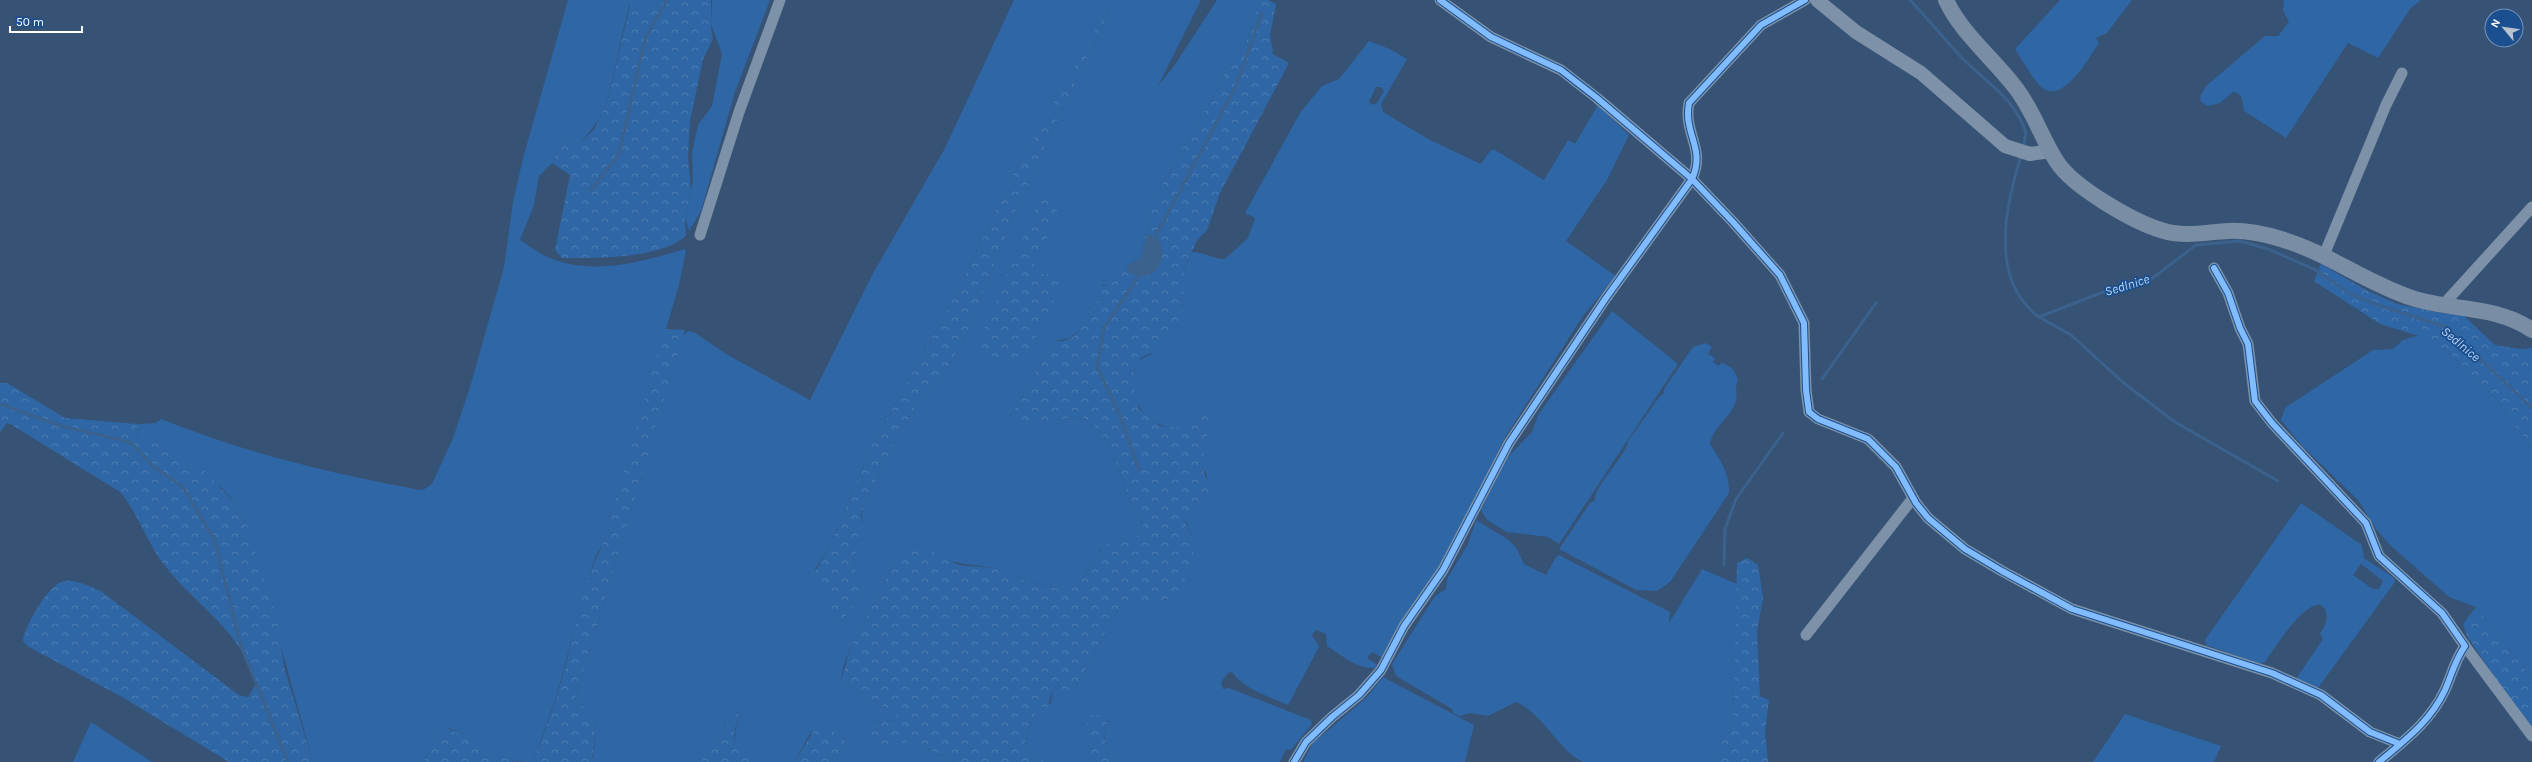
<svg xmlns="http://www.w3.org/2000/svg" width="2532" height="762" font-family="Karla,sans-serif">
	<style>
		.green { fill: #2f66a5; fill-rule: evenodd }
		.forest { fill: url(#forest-crowns) }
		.water { fill: #3b618d }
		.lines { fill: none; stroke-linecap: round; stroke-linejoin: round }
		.stream { stroke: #3b618d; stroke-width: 3 }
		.minor { stroke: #7d92a8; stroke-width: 11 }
		.tertiary { stroke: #7d92a8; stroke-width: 14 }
		.secondary { stroke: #798da4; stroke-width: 16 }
		.cycleway-casing { stroke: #1b4f8f; stroke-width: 8 }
		.cycleway { stroke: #80bcff; stroke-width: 6 }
		.labels { text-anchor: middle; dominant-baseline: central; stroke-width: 3.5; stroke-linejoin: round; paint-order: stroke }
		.water-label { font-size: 13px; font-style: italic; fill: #b5d3f5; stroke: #1b4f8f }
	</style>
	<defs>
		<pattern id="forest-crowns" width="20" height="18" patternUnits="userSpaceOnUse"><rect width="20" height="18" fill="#2f66a5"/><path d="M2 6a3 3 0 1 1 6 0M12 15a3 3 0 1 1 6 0" fill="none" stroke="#4e7db2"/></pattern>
	</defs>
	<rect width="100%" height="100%" fill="#365274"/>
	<g class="green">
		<path d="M568,0H659L656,6H629L606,106L599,119L582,142L578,140L562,141L552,163L539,176L534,205L520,240C532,248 544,257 558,261C600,274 645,261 685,249L686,251L679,285L602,546L596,555L584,592L557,695L533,762C512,762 492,757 474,745C464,738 457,730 445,727L439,731L424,762H313L247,525L237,506L222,488L138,435L137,424L156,423L161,419C243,452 328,473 415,489L423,490L432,484L453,438L470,387L504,267L513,202L523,158Z"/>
		<path d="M712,0H770L735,92L701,211L689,231L685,218L693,182L692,152L698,125L712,106L722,54L711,24Z"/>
		<path d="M1014,0H1201L1158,86L1174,66L1217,0H1258C1251,30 1249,49 1224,69L1223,81L1195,126L1152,204L1141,254L1109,286L1102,285L1099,299L1089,308L1082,328L1070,338L1054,341L1009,418L1051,420L1082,417L1095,427L1109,444L1132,504L1143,525L1141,535L1100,550L1077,587L1067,591L1001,574L996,568C966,563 943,565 918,544L897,557L850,649L843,667L841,681L897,715V720L870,722L892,746L910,740L954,762H836L845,741L841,736L816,729L810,734L794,762C785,762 761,762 754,762C730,752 732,732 742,713L740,710L711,743L702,762H592C593,753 599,724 594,718C588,709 580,706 576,696L683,336L688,331L694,332L726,354L810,400L871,277L945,148ZM1108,7L1109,12L1105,21L1055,125L1011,223L961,347L943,375L918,403L899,433L864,505C857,530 870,535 853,558C859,590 867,595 841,621L831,616L829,598L826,589L818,581L815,569L828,549L872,446L950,306L1013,175Z"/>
		<path d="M2060,0H2132L2107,33L2096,38L2099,43C2090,56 2065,102 2044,89C2035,84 2022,59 2015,49Z"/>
		<path d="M2284,0H2421L2410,9L2378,58L2348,43L2286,138L2244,111C2243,103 2243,93 2233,92L2220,103L2208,106L2201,102L2200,96L2207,85L2265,36H2278L2289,22L2283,10Z"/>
		<path d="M1369,41L1390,49L1407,59L1381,104L1383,112L1428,139L1481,164L1491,150H1495L1544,180L1568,140L1575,144L1598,105L1629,135L1607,180L1566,241L1616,276L1583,316L1504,439L1448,555L1383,658L1372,652L1367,658L1378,665L1375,668C1357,669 1341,655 1327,646L1326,634L1316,630L1312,635L1319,647L1288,705C1268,696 1244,689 1232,672L1228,673L1221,682L1223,689L1229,688L1311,720L1312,724L1291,750L1286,749L1280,762H1117C1108,743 1098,739 1109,719L1104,715H1091L1090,762H1046L1026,750C1023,735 1033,720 1039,706L1051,703L1053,689L1059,685L1073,692L1119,608L1127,604L1166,600L1194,551L1193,539L1185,519L1189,513L1203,503L1207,475L1202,466L1203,452L1209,427L1205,414C1196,418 1184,427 1174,427C1147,428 1124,395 1135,369C1140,356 1145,359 1154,352C1161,346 1177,320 1181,311C1185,304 1182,289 1182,281C1183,270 1188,262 1192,252C1204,252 1213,259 1225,259L1248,238L1255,218L1245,213L1300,113L1322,86L1339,79ZM1376,87H1381L1384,91L1377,103L1373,105L1369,102Z"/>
		<path d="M1612,311L1678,364L1559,544L1548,537L1507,532L1487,520L1481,510L1507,458L1532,432L1538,415Z"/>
		<path d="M2420,335L2429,339L2452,356L2495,397L2532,449V678L2476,607L2449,597L2390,545L2376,529L2358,500L2303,447L2281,420L2285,408L2373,350L2393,349L2403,340Z"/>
		<path d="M1706,343L1712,347L1708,354L1715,358L1713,362L1719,366L1722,362L1733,369L1738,379C1734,389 1738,392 1736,401C1731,417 1713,427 1710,444C1720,460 1730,474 1729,493L1670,582L1657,591L1636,590L1559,549L1590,503L1595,500C1594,486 1628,453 1628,441L1660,396L1664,394V389L1693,347Z"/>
		<path d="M2301,503L2362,545L2364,558L2394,578L2395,582L2318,688L2296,679L2323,639L2320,634C2326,625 2331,613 2321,605C2303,602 2275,648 2265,662L2260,664L2206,645L2205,640ZM2361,564L2383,581L2379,589H2373L2353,575Z"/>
		<path d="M1476,520L1509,540L1517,549L1524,564L1546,575L1556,557L1559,555L1670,612L1669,623L1702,569L1737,584L1733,717L1717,755L1718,762H1583C1562,754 1541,712 1516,702L1488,716L1470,713L1460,716L1453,713L1452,709L1396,676L1392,664L1435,596L1446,589L1447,579L1467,546Z"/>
		<path d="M1383,677L1474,725L1465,762H1303L1313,743L1366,698Z"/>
		<path d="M2125,714L2221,746L2214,762H2093Z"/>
		<path d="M91,722L152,762H73Z"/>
	</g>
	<g class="forest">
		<path d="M659,0H711V29L713,39L703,59L690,121L688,157L691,190L685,218L686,235C665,259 593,258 562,258L555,250L570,175L552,163L562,141L578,140L582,142L594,129L606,106L630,6H656Z"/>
		<path d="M1258,0H1268L1276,4L1270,35L1273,54L1289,63L1220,193L1207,230L1197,240L1184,270L1182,320L1173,336L1154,352L1142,357L1134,370L1133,382L1139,409L1160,426L1176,427L1205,414L1210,418C1209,434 1203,448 1203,464C1203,477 1214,488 1204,503C1199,510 1190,512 1185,519C1186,527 1191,532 1193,539C1198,557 1183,596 1164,600C1149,604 1133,601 1119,608L1073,692H1065L1059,685L1053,689L1047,708L1039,706C1033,720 1023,735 1026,750L1046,762H954L910,740L890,749L869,734L870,722L897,720V715L841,681L850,649L897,557L913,542L959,565L996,568L1002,574L1067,591C1088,583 1091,553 1111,541C1119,536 1132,538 1141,535L1143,525L1132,504L1109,444L1095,427L1082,417L1012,424L1009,418L1054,341C1079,342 1080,327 1088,310C1090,306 1096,303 1099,299L1100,286H1109L1141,254L1152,204L1195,126L1223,81L1224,69C1249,49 1251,30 1258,0Z"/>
		<path d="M1108,6L1109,12L1105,21L1055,125L1011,223L961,347L943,375L918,403L899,433L864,505L861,515L864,542L853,558C859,590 867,595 841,621L831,616L826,589L811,578L828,549L872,446L950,306L1013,175Z"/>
		<path d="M1050,200L1057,205V216L1030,274H1052L1058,282V291L1034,342L1017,363L989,355L981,361L978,344L1036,207L1042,201Z"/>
		<path d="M2321,264L2368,291L2397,304L2441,313L2463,315L2495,345L2520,349L2532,348V449L2495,397L2452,356L2429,339L2380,324L2314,281Z"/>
		<path d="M665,329L685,330L576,696C580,706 588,709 594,718C599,724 592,753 592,762H533C541,740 550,718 557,696C573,646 578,592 602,546Z"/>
		<path d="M0,383H7L65,418L137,424L138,435L178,454L207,473L237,506L247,525L276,615L284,667L313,762H229L122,697L27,646L23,641C24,627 47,588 61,582C72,577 92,587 102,592L239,695L248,697L256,684C243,632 196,606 165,566C147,543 139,515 120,492L12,425L7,423L0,432Z"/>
		<path d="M1747,558L1758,565L1763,598L1757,631L1760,696L1769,700L1765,732L1768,762H1718L1717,755L1733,717L1737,563Z"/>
		<path d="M2476,607L2532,678V733L2467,636L2463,624Z"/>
		<path d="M740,710L742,713C728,740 733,744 754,762H702L706,749Z"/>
		<path d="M1091,715H1105L1109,719C1098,739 1108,743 1117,762H1090L1087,720Z"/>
		<path d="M818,724L841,736L845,741L836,762H794Z"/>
		<path d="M445,727L462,735L490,754L518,762H424L439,731Z"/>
	</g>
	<path class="water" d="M1147,234L1159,239C1169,261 1154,286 1128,272L1126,266L1141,259Z"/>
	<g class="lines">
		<g class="stream">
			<path d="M1910,0C1928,19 1945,40 1963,59C1986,82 2016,100 2026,133L2023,148"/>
			<path d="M2021,156C2005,207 1989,280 2039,317L2103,292L2150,280L2196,245L2240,241L2268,249L2314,269L2349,293L2375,304L2446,327L2532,408"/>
			<path d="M591,190L619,154L646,36L667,0"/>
			<path d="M1154,239L1236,86L1262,13"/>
			<path d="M2039,317L2071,335L2125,384L2175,422L2278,481"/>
			<path d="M1822,379L1876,303"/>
			<path d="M0,404L61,426L130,442L153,466L183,487L215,541L241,646L288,762"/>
			<path d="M1139,470L1119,413L1097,367L1104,328L1140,274"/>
			<path d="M1724,565L1725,529L1736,499L1783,433"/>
		</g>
		<g class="minor">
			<path d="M1440,0L1491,37L1561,70L1597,98L1692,179L1733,222L1780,275L1804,323L1806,390L1809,412L1818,419L1868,439L1896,467L1916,503L1928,518L1965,549L2002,571L2072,609L2272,673L2321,695L2370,732L2400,744"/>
			<path d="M700,235L739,112L780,0"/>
			<path d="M2324,255L2386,105L2402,73"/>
			<path d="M2214,268L2228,293L2240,328L2248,344L2255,401L2272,423L2366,523L2379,556L2442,613L2465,646C2455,660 2452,674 2445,690C2430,722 2405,740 2379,762"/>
			<path d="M2443,305L2532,207"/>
			<path d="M1806,635L1913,498"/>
			<path d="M2465,646L2532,736"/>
			<path d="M1294,762L1306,742L1332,717L1359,695L1381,670L1404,626L1443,570L1509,443L1606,298L1692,179C1706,148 1683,134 1689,103L1761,25L1805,0"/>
		</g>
		<path class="tertiary" d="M1817,0L1856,32L1921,73L2005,146L2030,154L2051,151"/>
		<path class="secondary" d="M1946,0C1961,33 1993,58 2015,87C2033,110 2041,137 2057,162C2073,187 2135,223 2164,231C2185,237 2207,232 2228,231C2246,230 2264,234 2281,239C2328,253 2366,283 2412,298C2452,311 2496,305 2532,330"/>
		<defs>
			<g id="cycleway">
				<path d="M1440,0L1491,37L1561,70L1597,98L1692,179L1733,222L1780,275L1804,323L1806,390L1809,412L1818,419L1868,439L1896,467L1916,503L1928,518L1965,549L2002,571L2072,609L2272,673L2321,695L2370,732L2400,744"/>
				<path d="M2214,268L2228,293L2240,328L2248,344L2255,401L2272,423L2366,523L2379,556L2442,613L2465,646C2455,660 2452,674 2445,690C2430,722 2405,740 2379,762"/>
				<path d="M1294,762L1306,742L1332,717L1359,695L1381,670L1404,626L1443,570L1509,443L1606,298L1692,179C1706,148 1683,134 1689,103L1761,25L1805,0"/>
			</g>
		</defs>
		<use href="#cycleway" class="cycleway-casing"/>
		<use href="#cycleway" class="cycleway"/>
	</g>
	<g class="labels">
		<g class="water-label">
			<text transform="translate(2127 285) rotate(-17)">Sedlnice</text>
			<text transform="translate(2461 344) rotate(40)">Sedlnice</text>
		</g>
	</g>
	<g transform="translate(2504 28) rotate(299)"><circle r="19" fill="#1b4f8f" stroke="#7695bc"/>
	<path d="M0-3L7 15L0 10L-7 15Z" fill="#b9c2ce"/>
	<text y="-6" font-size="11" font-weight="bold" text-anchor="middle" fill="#ffffff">N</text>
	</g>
	<path d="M10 26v6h72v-6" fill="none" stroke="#ffffff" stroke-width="2"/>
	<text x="16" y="26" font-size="12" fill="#ffffff" stroke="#1b4f8f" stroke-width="3" paint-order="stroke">50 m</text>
</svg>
